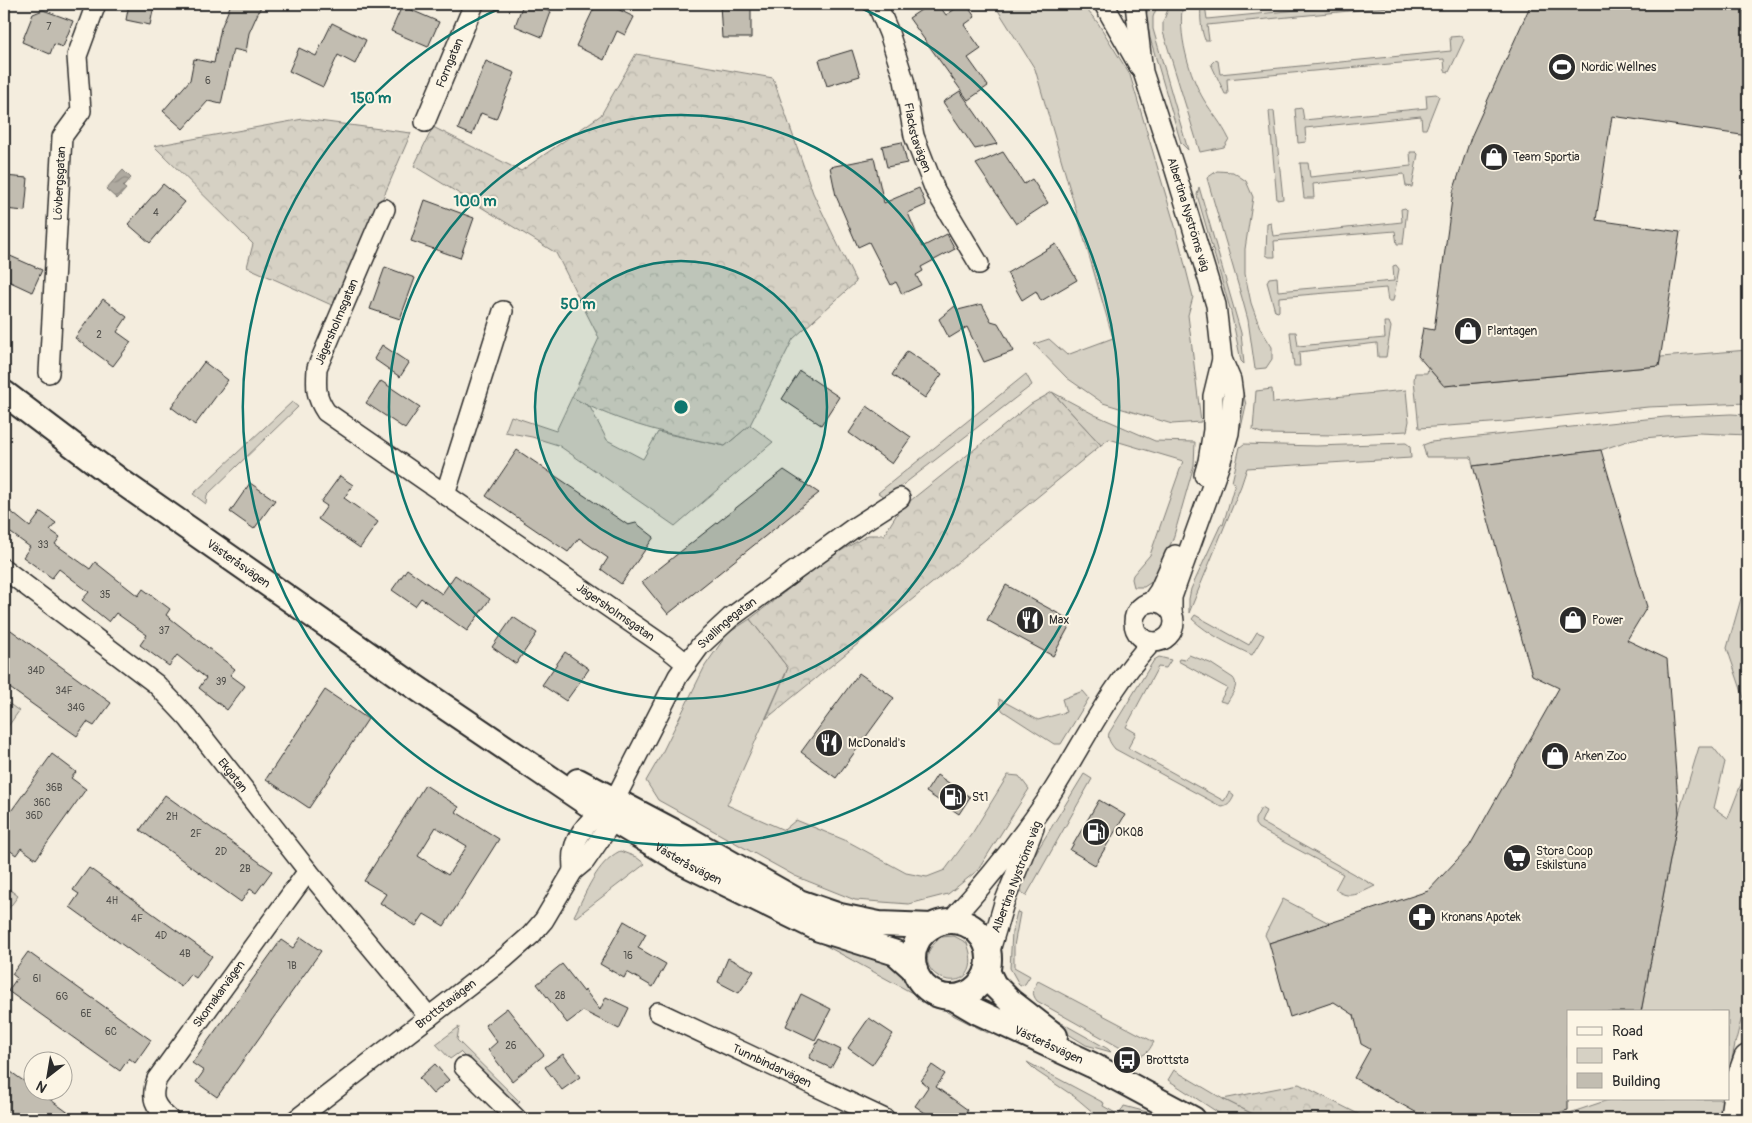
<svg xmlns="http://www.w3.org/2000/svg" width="1752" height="1123" font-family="Pangolin,sans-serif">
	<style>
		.green { fill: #d6d1c4; stroke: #807e78 }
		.forest { fill: url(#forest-crowns); stroke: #807e78 }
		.water { fill: url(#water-waves); stroke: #7a7771 }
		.building { fill: #c2bdb1; stroke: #2b2b2b; fill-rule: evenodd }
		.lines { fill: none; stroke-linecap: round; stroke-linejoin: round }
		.minor-casing { stroke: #2b2b2b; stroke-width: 22 }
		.tertiary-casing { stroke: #2b2b2b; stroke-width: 28 }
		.secondary-casing { stroke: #2b2b2b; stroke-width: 31 }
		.minor { stroke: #fcf5e5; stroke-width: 19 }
		.tertiary { stroke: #fcf5e5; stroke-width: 24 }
		.secondary { stroke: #fcf5e5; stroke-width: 28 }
		.ring { fill: none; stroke: #0f766e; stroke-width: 2.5 }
		.labels { text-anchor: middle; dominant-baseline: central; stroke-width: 4; stroke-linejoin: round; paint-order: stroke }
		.number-label { font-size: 10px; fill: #51504c }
		.street-label { font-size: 12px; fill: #2b2b2b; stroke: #fcf5e5 }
		.poi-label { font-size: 12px; fill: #2b2b2b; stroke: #fcf5e5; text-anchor: start }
		.centre { fill: #0f766e; stroke: #fcf5e5; stroke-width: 2.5 }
		.ring-label { font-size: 15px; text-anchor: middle; font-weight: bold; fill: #0f766e; stroke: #fcf5e5; stroke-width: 4; stroke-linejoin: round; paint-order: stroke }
	</style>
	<defs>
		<pattern id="forest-crowns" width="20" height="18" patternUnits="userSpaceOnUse" patternTransform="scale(1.25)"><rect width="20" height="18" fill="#d6d1c4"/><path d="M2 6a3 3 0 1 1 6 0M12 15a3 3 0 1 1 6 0" fill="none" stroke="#b8b4a9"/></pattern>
		<pattern id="water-waves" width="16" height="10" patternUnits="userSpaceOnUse" patternTransform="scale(1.25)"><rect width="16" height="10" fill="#afaaa0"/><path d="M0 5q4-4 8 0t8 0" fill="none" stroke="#8f8b83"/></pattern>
	</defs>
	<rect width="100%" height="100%" fill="#f4edde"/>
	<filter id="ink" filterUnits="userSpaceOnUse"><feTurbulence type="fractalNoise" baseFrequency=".02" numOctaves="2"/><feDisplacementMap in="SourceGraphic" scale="10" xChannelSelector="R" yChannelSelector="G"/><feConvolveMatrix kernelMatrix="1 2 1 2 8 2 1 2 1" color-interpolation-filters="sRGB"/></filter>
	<g filter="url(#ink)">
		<g class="green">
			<path d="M994,4H1082L1098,23L1130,75L1175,226L1193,297L1188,315L1201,422L1172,424L1103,403L1067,378L1034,344L1049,339L1067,355L1113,338L1035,69Z"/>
			<path d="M1150,4H1158L1153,17V29L1188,150L1181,143L1150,38L1146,15Z"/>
			<path d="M1170,4H1183C1177,32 1189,75 1204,100C1212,113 1222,124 1229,139L1224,147L1200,152L1163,32V22Z"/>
			<path d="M1358,4H1420L1207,25L1209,40H1205C1201,30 1200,17 1201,6L1205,5L1207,19Z"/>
			<path d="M1462,36L1464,40L1449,72L1445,71L1444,59L1227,79L1228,94H1225L1211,64L1215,60L1218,61L1220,74L1451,51L1450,37Z"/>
			<path d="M1436,94L1439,96L1426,129H1422L1421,116L1305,128L1306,142L1298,143L1295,109L1302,108L1304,120L1427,108L1426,95Z"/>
			<path d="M1269,111H1274L1283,199L1277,200Z"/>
			<path d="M1410,152H1416L1418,154L1412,187L1406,186L1404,174L1313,184L1314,198H1304L1300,163H1308L1310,177L1411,166Z"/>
			<path d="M1217,171L1233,172L1246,181L1253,197L1245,249V274L1251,303L1260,328L1272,347V359L1266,368L1255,369L1248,320L1242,298L1207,178Z"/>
			<path d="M1199,187L1241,333L1244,364L1241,361L1231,312L1197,195Z"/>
			<path d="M1405,208L1407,210L1403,244H1397L1395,231L1274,241L1275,257H1269L1266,255L1267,224L1271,223L1273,236L1402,222L1401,209Z"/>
			<path d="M1396,265L1399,269L1393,301H1388L1386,288L1279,297V311L1278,312L1275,311L1267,282L1269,278L1277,277L1278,291L1394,281L1393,266Z"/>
			<path d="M1384,322H1389L1391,327L1386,357H1378L1377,343L1299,352L1300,366H1294L1290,332H1296L1298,346L1385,338Z"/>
			<path d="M1748,350V403L1648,407L1505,422L1419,428L1414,380L1415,373H1427L1428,368L1445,386L1659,366L1661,357Z"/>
			<path d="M1026,374L1032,385L886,498L878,493Z"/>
			<path d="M1272,389L1273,403L1406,390L1409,421L1407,431L1334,435L1264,434L1253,430L1256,391Z"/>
			<path d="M1052,392L1095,415L1155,441L1195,442L1194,465L1173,539L1153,581L1144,587H1134L1132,579L1133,575L1150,555L1183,461L1109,439L1101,445Z"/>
			<path d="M1243,392L1246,405L1241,428H1238L1240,394Z"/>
			<path d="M572,397L590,407L607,440L643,459L658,432L725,446L750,425L773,442L675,526L558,445L532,437L505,432L511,416L556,431Z"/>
			<path d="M292,402L298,407L207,495L206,504L193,494Z"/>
			<path d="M1731,414L1748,415V435L1699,433L1633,439L1601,450L1473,466L1471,457H1426L1423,445L1431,442L1665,417Z"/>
			<path d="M1406,443L1410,446L1411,458L1247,468L1241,486L1189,613V599L1191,589L1221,524L1223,525L1235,483L1232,482L1240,447L1244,444L1316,446Z"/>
			<path d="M1748,574V710L1727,648Z"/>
			<path d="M1195,615L1249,645L1257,632L1264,635L1252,655C1231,645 1209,635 1192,619Z"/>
			<path d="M750,619L788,668L727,805L784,830L796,820L847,841L906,873L927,877L945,870L973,832L1008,775L1019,776L1029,789L978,870L948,894L909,904L855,900L795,876L658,800L646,781L661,755L705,666L727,634Z"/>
			<path d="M1189,655L1210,663L1233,678C1240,686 1231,695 1227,703L1220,701L1227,688L1178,661L1179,659L1185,660Z"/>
			<path d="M1159,657L1171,660L1166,668L1158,667L1126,727L1136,733L1128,748L1224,801L1229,792L1234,796C1231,802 1229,806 1222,807L1115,749C1111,744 1107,739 1109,733L1154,660Z"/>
			<path d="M1083,691L1089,698L1061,744H1054L1003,711L1000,707L999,699L1038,720L1066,712L1062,699Z"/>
			<path d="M4,700L19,711L4,732Z"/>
			<path d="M1699,747H1713L1725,762L1714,808L1728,818L1748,766V993L1735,1044L1728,1079V1012H1641L1679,813Z"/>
			<path d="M1084,774L1092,779L1026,896L1022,893L1021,886L1032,859Z"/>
			<path d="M1261,808L1266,811L1261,822L1375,886C1360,893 1349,901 1335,889L1343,874L1258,828L1255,824V819Z"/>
			<path d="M620,851L636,857L645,864L576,917L574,916C586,893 596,863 620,851Z"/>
			<path d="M4,885L18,896L4,915Z"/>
			<path d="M1283,899L1329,923L1269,943L1265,935Z"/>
			<path d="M1017,912L1020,913L1014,946V967L1030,976L1025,984L1020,986L1010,968L1012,932Z"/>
			<path d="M954,936L967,943C988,1000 913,983 930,949C932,945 938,940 941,937Z"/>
			<path d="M819,940C840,945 886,952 899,969C906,977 909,987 916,995L819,942Z"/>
			<path d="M1038,981L1154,1042C1150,1048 1148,1054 1140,1056L1141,1052L1129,1046L1126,1051L1037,1001C1031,993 1033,989 1038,981Z"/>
			<path d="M1026,1003L1108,1049L1111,1052L1086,1045L1060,1029Z"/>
			<path d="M943,1008L966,1014L992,1027L988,1033L947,1012Z"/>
			<path d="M459,1027L457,1040L520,1102L514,1107L460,1052L450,1059L436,1044Z"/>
			<path d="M1027,1062L1104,1103L1103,1106L1119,1115L1124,1106L1147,1112L1167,1119H1101L1075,1097L1036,1071Z"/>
			<path d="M1174,1070L1223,1099L1263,1119H1228L1168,1080Z"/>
			<path d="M1611,1099H1725L1721,1119H1552Z"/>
		</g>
		<g class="forest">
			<path d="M636,54L773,78L813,193L856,282L793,339L750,425L725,446C673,435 619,424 572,397L599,338L556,253L414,166L433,127L521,171L601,115Z"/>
			<path d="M303,119L411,133L336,307L247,267L253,244L154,146Z"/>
			<path d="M1052,392L1101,445L766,719L788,668L750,619L827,559L868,535H884L900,509L1031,404Z"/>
			<path d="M1299,1084L1368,1119H1263L1223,1099Z"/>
		</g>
		<path class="water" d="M123,170L131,178L123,187L126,189L117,199L106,189Z"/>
		<g class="building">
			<path d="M129,4H141L154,6L150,25L126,20Z"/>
			<path d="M231,4H262L249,33L246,52L233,49L221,104L208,101L183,129L163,111L190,80L194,59L214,63L221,28Z"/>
			<path d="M523,4H530L551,12L542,37L515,26Z"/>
			<path d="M596,4H607L634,17L625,35L617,31L604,60L576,46Z"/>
			<path d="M720,4H751V38H722Z"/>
			<path d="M930,4H938L946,15L963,4H966L975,17L964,25L981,49L968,58L988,86L968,100L909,18Z"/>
			<path d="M1531,4H1748V136L1612,116L1596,220L1680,232L1659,366L1444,386L1418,356L1423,328L1434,330L1453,192L1471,137Z"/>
			<path d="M402,6L439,22L428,47L391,31Z"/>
			<path d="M43,10L73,21L63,47L54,44L50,54L22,42L33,14Z"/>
			<path d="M332,23L366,40L355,64L338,55L323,87L289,71L299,48L316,56Z"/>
			<path d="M852,50L860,76L827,86L819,60Z"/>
			<path d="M486,61L515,73L496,119L481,113L472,135L458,129Z"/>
			<path d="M960,91L997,144L975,149L943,102Z"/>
			<path d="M902,142L907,163L887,167L882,146Z"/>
			<path d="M1003,152L1024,184L1032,179L1048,203L1016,224L976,164Z"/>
			<path d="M874,158L884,203L919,188L926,205L908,213L922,247L947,234L955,249L921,267L923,271L916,275L921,285L902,294L896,282L891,285L869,242L858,247L836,196L830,167Z"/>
			<path d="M4,176L28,178L25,211L4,209Z"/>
			<path d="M163,184L185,202L150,243L128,224Z"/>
			<path d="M425,200L474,218L460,258L411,241Z"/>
			<path d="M1056,244L1077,280L1041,301L1036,291L1022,300L1007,273Z"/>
			<path d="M8,255L42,270L32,292L4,279V263Z"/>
			<path d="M385,267L415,278L400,319L370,309Z"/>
			<path d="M103,299L127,317L117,332L131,342L113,366L75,338Z"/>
			<path d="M982,304L991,321L998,323L1014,351L984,362L967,327L949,338L939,319L955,306L958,310Z"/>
			<path d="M382,345L409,363L400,377L374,359Z"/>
			<path d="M907,351L942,374L925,398L892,375Z"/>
			<path d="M204,362L228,380L195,425L171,407Z"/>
			<path d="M800,371L839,397L821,425L782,399Z"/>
			<path d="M381,381L420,407L405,429L366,403Z"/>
			<path d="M867,406L911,437L892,464L849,433Z"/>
			<path d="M517,450L628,525L636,523L654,537L621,584L601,569L608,558L579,538L568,552L486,496Z"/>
			<path d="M1601,450L1647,607L1627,640L1667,659L1679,813L1641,1012H1568V1110L1537,1119H1428L1354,1078L1370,1049L1361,1044L1354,1015L1334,1002L1290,1017L1269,943L1428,891L1469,847L1559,688L1532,675L1473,466Z"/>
			<path d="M784,470L819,493L668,614L642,582Z"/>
			<path d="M340,476L353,485L344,498L378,522L360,548L318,519L327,506L321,502Z"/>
			<path d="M250,483L275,500L254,529L230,512Z"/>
			<path d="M4,506L30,527L41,512L56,523L50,530L60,537L55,544L90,569L95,562L138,596L143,589L170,609L166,615L235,669L230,675L245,686L227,710L199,688L206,678L177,655L169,666L140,645L147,635L116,613L109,622L82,600L89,592L59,569L52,578L23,557L30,547L4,528Z"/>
			<path d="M407,569L442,594L455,575L490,599L467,631L421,598L415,606L392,590Z"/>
			<path d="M1006,585L1072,621L1053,656L987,620Z"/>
			<path d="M513,617L537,633L516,664L492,647Z"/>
			<path d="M4,625L111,703L94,726L87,722L77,736L4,684Z"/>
			<path d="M565,652L589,669L566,701L542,685Z"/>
			<path d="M859,673L894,698L836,778L801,752Z"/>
			<path d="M325,690L368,719L309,808L266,779Z"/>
			<path d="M52,754L76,772L71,778L86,789L36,859L21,848L16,855L4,846V821Z"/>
			<path d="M937,775L970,797L959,814L926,792Z"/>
			<path d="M425,785L459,807L456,812L499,839L444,926L424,914L416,926L380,903L386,894L364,881ZM436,827L467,846L448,875L418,856Z"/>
			<path d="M165,795L272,871L256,893L250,889L241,902L140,830Z"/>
			<path d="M1099,800L1125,815L1095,865L1070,850Z"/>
			<path d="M89,868L212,956L196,978L190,974L181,987L70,907L79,894L73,890Z"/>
			<path d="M624,921L646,934L638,948L666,964L653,987L627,972L624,978L600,964Z"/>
			<path d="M301,937L321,951L217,1097L196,1082L204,1071L192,1063L281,940L293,948Z"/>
			<path d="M28,952L151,1040L135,1063L129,1058L120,1071L8,991L17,978L12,974Z"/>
			<path d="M728,958L754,971L739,993L718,982Z"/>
			<path d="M562,964L584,992L585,990L600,1010L606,997L629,1008L619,1029L583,1011L567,1023L537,984Z"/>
			<path d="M801,994L831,1009L815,1040L786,1026Z"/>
			<path d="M507,1008L544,1055L512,1081L488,1050L497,1042L485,1025Z"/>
			<path d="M869,1018L893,1034L872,1065L848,1048Z"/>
			<path d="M819,1039L841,1050L831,1068L809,1058Z"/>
			<path d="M563,1054L580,1077L562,1090L545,1067Z"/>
			<path d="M435,1064L449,1080L433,1094L419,1078Z"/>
			<path d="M932,1065L945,1074L936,1087L968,1110L962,1119H934L915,1106L928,1087L921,1081Z"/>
			<path d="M4,1067L32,1087V1090H37L77,1119H4Z"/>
		</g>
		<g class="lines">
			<defs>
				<g id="minor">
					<path id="s1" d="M877,4L889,33L904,80L914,136L935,190L979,264"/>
					<path id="s2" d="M1135,4L1143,72L1175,170L1216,305L1222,359L1231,380L1233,395L1229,433L1221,461L1172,597V612"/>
					<path d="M1105,6L1139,66"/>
					<path id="s3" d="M425,122L474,4"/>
					<path id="s4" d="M385,209L317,368C316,387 315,396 326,412L666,647L687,664"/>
					<path id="s5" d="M49,373L62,137L81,111L77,56L96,4"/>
					<path d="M1204,475L1208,461L1213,430V396L1222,359"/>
					<path d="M445,495L503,311"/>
					<path id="s6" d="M4,569L156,684L188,718L308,871L429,1017"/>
					<path d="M1152,601L1159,591L1175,555"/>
					<circle cx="1154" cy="622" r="20"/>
					<path d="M573,871C573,865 572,858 573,852C577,830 595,816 611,803"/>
					<path d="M950,921C985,884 1018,842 1047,800C1082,747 1108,689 1152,642"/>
					<path d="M989,954L1004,903L1034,828"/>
					<path id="s7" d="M658,1012L885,1119"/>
					<path d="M464,1067L517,1119"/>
					<path id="s8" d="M169,1119C154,1106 150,1098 157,1079L308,871"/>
					<path id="s9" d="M297,1119L505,958L531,935L544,920L573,871L585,861L607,829L611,819L614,801L678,676L700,646L730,618L855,527L900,498"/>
				</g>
				<g id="tertiary">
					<path id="s10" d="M4,393L119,480L408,682L600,812L686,864L819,929L896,953L915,970"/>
					<path d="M578,781L688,839L799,902L840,916L879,924L932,926"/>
					<circle cx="951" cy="959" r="38"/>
					<path d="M987,971L994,985L1010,1001L1055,1036"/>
					<path id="s11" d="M952,997L976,1011L1092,1065L1193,1119"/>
				</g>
				<path id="secondary" d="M1734,1119L1739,1084L1748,1059"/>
			</defs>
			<use href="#minor" class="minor-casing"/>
			<use href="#tertiary" class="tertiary-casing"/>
			<use href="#secondary" class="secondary-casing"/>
			<use href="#minor" class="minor"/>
			<use href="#tertiary" class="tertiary"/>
			<use href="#secondary" class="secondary"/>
		</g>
	</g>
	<circle cx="681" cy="407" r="146" fill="#0f766e" fill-opacity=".12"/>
	<g class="ring">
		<circle cx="681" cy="407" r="146"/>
		<circle cx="681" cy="407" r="292"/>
		<path d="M852 4A438 438 0 1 1 510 4"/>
	</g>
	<defs>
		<symbol id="stadium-disc" viewBox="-11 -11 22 22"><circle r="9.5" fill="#2b2b2b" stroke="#fcf5e5"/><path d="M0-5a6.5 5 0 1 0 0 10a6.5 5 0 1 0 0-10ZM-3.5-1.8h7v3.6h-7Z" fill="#fff"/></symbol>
		<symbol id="shop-disc" viewBox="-11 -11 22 22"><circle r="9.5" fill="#2b2b2b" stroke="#fcf5e5"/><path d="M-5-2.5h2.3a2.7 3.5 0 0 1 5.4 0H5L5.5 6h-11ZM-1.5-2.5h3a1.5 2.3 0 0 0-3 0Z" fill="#fff"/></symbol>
		<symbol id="restaurant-disc" viewBox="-11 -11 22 22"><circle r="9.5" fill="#2b2b2b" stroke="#fcf5e5"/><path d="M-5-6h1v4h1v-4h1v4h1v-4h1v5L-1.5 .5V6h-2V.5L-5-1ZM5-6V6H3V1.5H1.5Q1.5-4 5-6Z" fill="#fff"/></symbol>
		<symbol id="fuel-disc" viewBox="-11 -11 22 22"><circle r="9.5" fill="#2b2b2b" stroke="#fcf5e5"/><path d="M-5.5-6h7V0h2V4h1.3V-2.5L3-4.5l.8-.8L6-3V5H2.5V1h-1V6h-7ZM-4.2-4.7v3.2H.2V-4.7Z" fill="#fff"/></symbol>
		<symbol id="supermarket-disc" viewBox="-11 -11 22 22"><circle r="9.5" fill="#2b2b2b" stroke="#fcf5e5"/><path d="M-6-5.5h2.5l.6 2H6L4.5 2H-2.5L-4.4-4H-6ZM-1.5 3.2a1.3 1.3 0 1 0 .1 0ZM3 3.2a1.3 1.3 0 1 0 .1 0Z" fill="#fff"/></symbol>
		<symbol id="pharmacy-disc" viewBox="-11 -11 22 22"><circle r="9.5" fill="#2b2b2b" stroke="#fcf5e5"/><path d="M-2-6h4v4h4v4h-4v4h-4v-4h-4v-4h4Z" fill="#fff"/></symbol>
		<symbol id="bus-disc" viewBox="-11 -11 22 22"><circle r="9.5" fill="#2b2b2b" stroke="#fcf5e5"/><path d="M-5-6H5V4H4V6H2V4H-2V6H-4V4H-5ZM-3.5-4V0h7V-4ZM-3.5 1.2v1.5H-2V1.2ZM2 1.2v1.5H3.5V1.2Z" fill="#fff"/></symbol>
	</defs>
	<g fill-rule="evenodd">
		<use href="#stadium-disc" x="1546" y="51" width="32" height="32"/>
		<use href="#shop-disc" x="1478" y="141" width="32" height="32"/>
		<use href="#shop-disc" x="1452" y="315" width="32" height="32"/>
		<use href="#restaurant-disc" x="1014" y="604" width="32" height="32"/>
		<use href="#shop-disc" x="1557" y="604" width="32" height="32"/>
		<use href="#restaurant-disc" x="813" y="727" width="32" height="32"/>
		<use href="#shop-disc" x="1539" y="740" width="32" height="32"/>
		<use href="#fuel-disc" x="937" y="781" width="32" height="32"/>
		<use href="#fuel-disc" x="1080" y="816" width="32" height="32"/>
		<use href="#supermarket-disc" x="1501" y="842" width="32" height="32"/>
		<use href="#pharmacy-disc" x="1406" y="901" width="32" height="32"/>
		<use href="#bus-disc" x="1111" y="1044" width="32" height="32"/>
	</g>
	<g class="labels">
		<g class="number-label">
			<text x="49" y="27">7</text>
			<text x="208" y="81">6</text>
			<text x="156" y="213">4</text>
			<text x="99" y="335">2</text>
			<text x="43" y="545">33</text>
			<text x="105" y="595">35</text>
			<text x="164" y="631">37</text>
			<text x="36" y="671">34D</text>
			<text x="221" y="682">39</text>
			<text x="64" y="691">34F</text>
			<text x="76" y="708">34G</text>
			<text x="54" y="788">36B</text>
			<text x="42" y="803">36C</text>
			<text x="34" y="816">36D</text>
			<text x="172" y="817">2H</text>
			<text x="196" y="834">2F</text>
			<text x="221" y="852">2D</text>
			<text x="245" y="869">2B</text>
			<text x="112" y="901">4H</text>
			<text x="137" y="919">4F</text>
			<text x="161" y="936">4D</text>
			<text x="185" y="954">4B</text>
			<text x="628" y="956">16</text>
			<text x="292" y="966">1B</text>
			<text x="37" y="979">6I</text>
			<text x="560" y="996">28</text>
			<text x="62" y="997">6G</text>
			<text x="86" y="1014">6E</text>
			<text x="111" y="1032">6C</text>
			<text x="511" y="1046">26</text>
		</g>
		<g class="street-label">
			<text stroke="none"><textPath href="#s3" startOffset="64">Forngatan</textPath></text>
			<text stroke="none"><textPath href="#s1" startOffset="140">Flackstavägen</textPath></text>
			<text stroke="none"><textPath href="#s5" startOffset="190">Lövbergsgatan</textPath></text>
			<text stroke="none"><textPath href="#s2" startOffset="218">Albertina Nyströms väg</textPath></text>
			<text transform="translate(337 322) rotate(-67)">Jägersholmsgatan</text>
			<text stroke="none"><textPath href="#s10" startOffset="290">Västeråsvägen</textPath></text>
			<text stroke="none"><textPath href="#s4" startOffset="571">Jägersholmsgatan</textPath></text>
			<text stroke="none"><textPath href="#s9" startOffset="671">Svallingegatan</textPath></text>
			<text stroke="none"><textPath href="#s6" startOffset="310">Ekgatan</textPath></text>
			<text stroke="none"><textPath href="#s10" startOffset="831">Västeråsvägen</textPath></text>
			<text transform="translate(1017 877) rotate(-69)">Albertina Nyströms väg</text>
			<text stroke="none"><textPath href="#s8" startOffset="151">Skomakarvägen</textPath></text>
			<text stroke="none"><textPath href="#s9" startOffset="188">Brottstavägen</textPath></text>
			<text stroke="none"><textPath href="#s11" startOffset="108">Västeråsvägen</textPath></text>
			<text stroke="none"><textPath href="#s7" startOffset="126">Tunnbindarvägen</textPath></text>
		</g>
		<g class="poi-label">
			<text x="1581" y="67">Nordic Wellnes</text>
			<text x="1513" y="157">Team Sportia</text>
			<text x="1487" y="331">Plantagen</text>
			<text x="1049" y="620">Max</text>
			<text x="1592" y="620">Power</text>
			<text x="848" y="743">McDonald's</text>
			<text x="1574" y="756">Arken Zoo</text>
			<text x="972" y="797">St1</text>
			<text x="1115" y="832">OKQ8</text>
			<text x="1536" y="851">Stora Coop<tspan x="1536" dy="14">Eskilstuna</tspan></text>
			<text x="1441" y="917">Kronans Apotek</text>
			<text x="1146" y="1060">Brottsta</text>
		</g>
	</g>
	<circle cx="681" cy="407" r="8" class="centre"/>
	<g class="ring-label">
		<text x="371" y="103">150 m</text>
		<text x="475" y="206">100 m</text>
		<text x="578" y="309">50 m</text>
	</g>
	<rect width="1752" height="1123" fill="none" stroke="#fcf5e5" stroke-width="20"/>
	<rect x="10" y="10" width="1732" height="1103" fill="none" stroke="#2b2b2b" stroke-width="2" filter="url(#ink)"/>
	<rect x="1567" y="1010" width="162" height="90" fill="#fcf5e5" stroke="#a8a49b"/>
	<rect x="1577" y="1027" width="25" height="8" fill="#fcf5e5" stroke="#a8a49b"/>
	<text x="1612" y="1036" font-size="15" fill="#2b2b2b">Road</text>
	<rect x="1577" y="1048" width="25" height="15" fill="#d6d1c4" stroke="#a8a49b"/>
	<text x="1612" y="1060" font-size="15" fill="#2b2b2b">Park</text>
	<rect x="1577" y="1073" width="25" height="15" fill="#c2bdb1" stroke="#a8a49b"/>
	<text x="1612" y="1086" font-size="15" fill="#2b2b2b">Building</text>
	<g transform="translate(48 1076) rotate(211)"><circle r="24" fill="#fcf5e5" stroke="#a8a49b"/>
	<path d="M0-4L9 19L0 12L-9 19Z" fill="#2b2b2b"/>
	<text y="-8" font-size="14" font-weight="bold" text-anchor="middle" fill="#2b2b2b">N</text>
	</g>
</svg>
